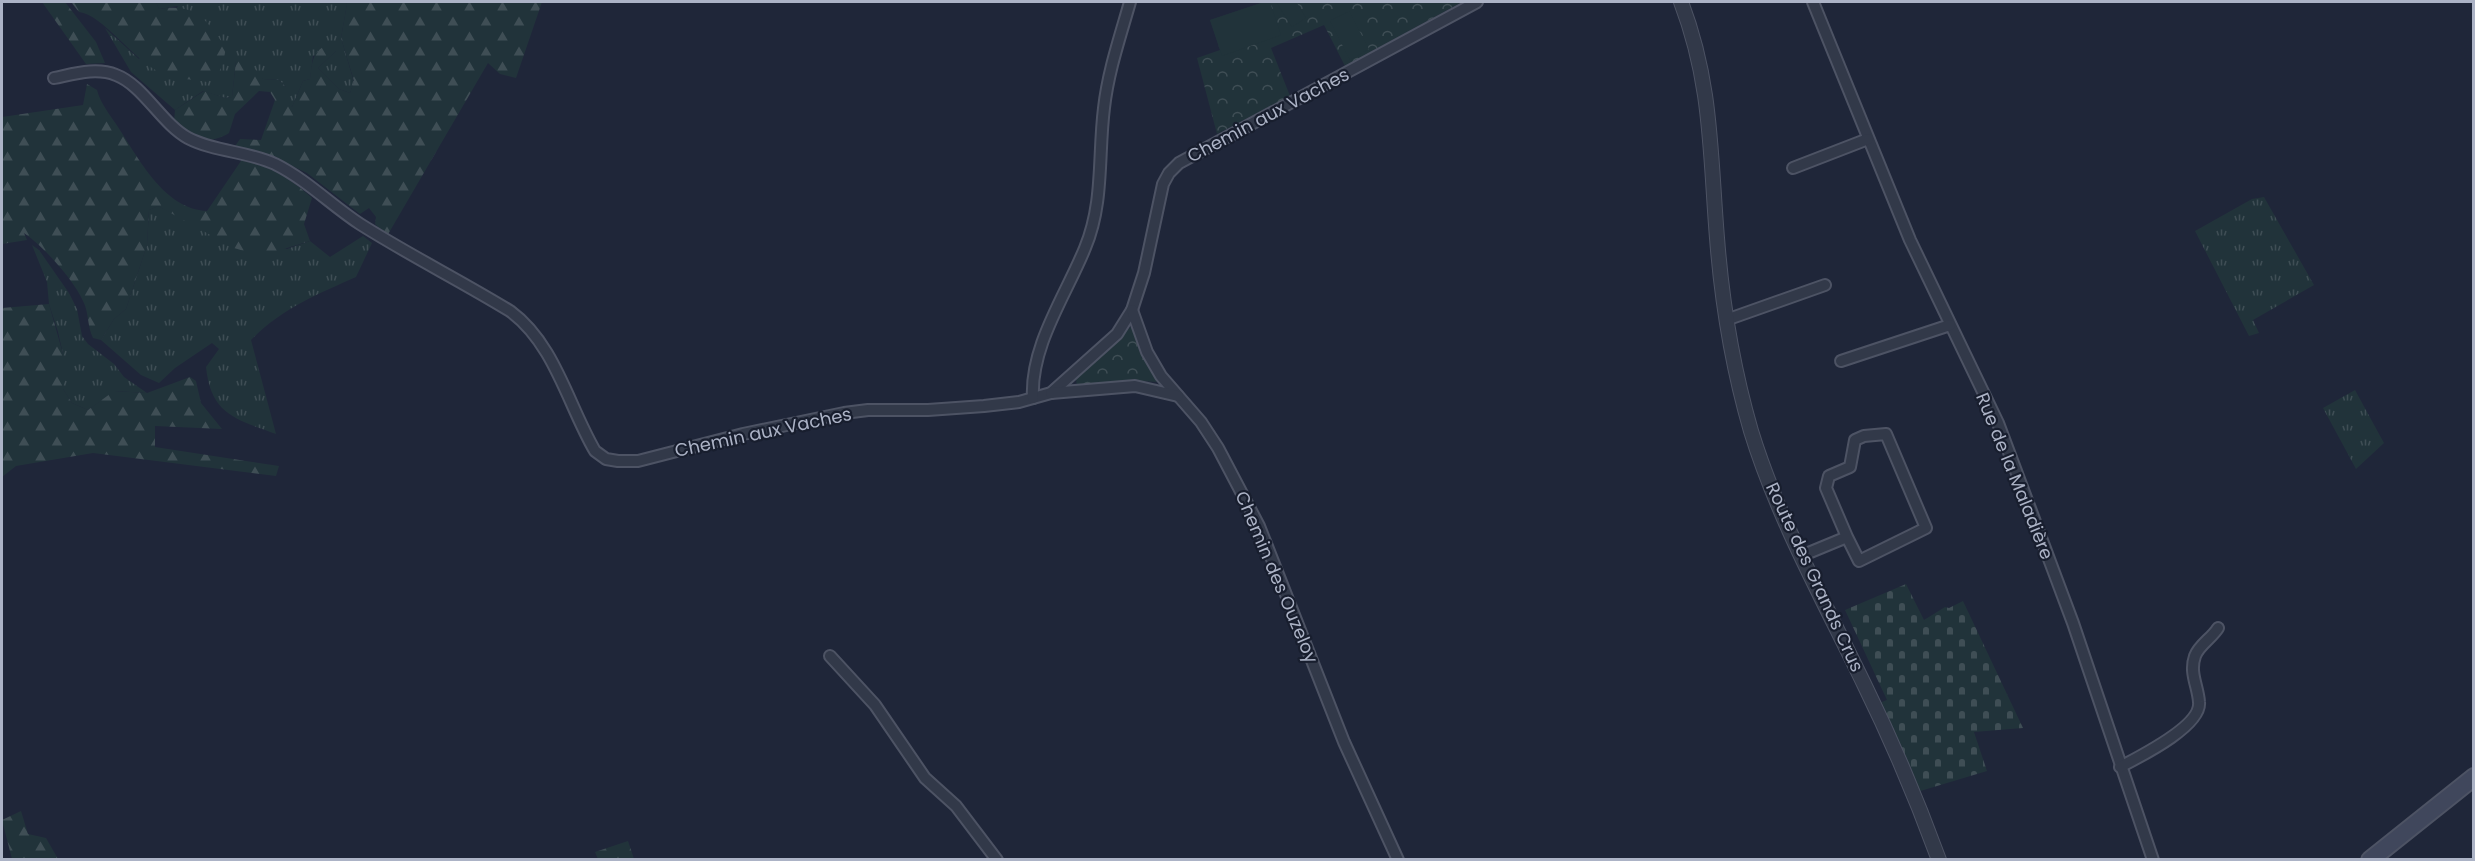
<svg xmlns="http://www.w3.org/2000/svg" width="2475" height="861" font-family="Poppins,sans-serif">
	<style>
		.grass { fill: url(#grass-tufts) }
		.forest { fill: url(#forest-firs) }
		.cemetery { fill: url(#cemetery-stones) }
		.park { fill: url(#park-crowns) }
		.pitch { fill: #21333a }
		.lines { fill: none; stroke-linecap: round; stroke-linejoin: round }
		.minor-casing { stroke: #4d5364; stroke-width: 14 }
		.tertiary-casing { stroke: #4d5364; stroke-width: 16 }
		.secondary-casing { stroke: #4d5364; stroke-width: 20 }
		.minor { stroke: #323949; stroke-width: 10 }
		.tertiary { stroke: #323949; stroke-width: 14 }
		.secondary { stroke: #40475c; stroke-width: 16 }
		.labels { text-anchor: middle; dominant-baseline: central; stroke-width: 4.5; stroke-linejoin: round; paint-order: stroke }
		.street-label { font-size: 18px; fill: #acb3c6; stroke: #181e2e }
	</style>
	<defs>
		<pattern id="grass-tufts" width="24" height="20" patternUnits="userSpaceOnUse" patternTransform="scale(1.5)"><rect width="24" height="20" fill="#21333a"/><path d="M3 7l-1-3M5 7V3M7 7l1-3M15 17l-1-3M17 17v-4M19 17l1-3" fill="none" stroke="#3f4e55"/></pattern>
		<pattern id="forest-firs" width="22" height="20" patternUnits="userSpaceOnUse" patternTransform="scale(1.5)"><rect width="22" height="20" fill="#21333a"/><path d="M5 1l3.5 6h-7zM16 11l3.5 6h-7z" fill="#3f4e55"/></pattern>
		<pattern id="cemetery-stones" width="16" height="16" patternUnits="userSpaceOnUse" patternTransform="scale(1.5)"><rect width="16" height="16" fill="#21333a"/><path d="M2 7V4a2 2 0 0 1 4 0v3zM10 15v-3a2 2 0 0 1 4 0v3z" fill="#3f4e55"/></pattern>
		<pattern id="park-crowns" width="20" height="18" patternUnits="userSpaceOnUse" patternTransform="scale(1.5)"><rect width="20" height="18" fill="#21333a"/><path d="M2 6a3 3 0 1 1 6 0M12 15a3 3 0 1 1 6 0" fill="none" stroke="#3f4e55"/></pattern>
	</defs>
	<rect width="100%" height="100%" fill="#1f2639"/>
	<g class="grass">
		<path d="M156,2H345L347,4L341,38L354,82L350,93L339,89L318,68L336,51L313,56L310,79L303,81L292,107L283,102L286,87L279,80L263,79L236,61L232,97L225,98L203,91L175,110L131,72L105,28L139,59L178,6L159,9Z"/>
		<path d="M2264,197L2314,285L2253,320L2259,333L2249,336L2195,231L2252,199Z"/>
		<path d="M158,206L184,219L287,249L310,241L330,257L363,236L372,243L356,277C318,294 281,309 251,340L276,434C236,419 211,415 206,367L219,349L212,343L175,368L159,383L141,375L101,340L114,319L126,309L147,245L149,210Z"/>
		<path d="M32,245L39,250L69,293L77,309L82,336L88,344L114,364L124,377L147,393L115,391L88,410L72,403L63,389V354L58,332L49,304L47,282Z"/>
		<path d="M2355,390L2384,443L2356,469L2323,408Z"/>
	</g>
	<g class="forest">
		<path d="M42,2H65L96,42L105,63L86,64Z"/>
		<path d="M71,2H156L159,9C196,3 206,19 226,48C223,62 222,76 207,82C193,79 174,79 161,73C134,61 102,14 79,12Z"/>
		<path d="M345,2H542L516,78L500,74L488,63L387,236L375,224L376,217L369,208L360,214L307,173L265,153L233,149L240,139L261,140L275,100L270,92L259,91L235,114L229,133C206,147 194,137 174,121L175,110L204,91L225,98L232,97L236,61L245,57L263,79L279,80L287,88L284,101L292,107L303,81L310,79C312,64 312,48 330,45L336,51L318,68L339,89L350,93L354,81L341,38L347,4Z"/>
		<path d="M87,84L97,90C100,103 111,116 118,127C139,159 164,209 207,211L243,158C270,167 292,179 312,198L304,224L310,241L261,256L234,248L158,206L149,210L147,245L126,309L114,319L101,340L93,338C87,326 89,312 83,301C73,279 44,247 24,233L27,240L2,244V117L83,105Z"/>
		<path d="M49,304L63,354V389L72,403L88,410L114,391L147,393L190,377L196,381L201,403L222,429L155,426V447L279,466L276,476L93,453L16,466L2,477V308Z"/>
		<path d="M21,811L28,834L46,838L58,859H12L2,820Z"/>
		<path d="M628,841L634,859H598L595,852Z"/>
	</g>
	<path class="cemetery" d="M1906,584L1924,620L1945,607L1949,608L1963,601L2023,728L1974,732L1987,771L1917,792L1879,703L1887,700L1845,610Z"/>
	<g class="park">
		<path d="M1264,2H1462L1345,66L1324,25L1271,48L1290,96L1217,134L1197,58L1220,50L1210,20Z"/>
		<path d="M1132,326L1157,382L1127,380L1077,387L1076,378Z"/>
	</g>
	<g class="pitch">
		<path d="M1264,2H1270L1281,35L1222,56L1210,20Z"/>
		<path d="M1276,2H1299L1297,3L1306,18L1292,27Z"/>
		<path d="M1349,11L1369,49L1350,60L1330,21Z"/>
	</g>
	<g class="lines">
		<defs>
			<g id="minor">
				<path d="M1813,2L1910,240L1998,423L2073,623L2153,860"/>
				<path d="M54,78C74,74 96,67 116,75C143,85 162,124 188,138C215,152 247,151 275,164C307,180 331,205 360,224C409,255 461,281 510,311C555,344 568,405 595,451L606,459L618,461H638L743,434L844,413L868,410H928L984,406L1019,402L1051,393L1117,334L1132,310L1144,273L1163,184L1169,173L1179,163L1477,2"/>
				<path d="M1793,168L1868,139"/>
				<path d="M1132,310L1147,352L1161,376L1201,422L1218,448L1259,526L1344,742L1398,860"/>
				<path d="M1726,320L1825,285"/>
				<path d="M1841,361L1950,325"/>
				<path d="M1051,393L1135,386L1178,396"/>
				<path d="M1033,398C1030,346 1066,295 1085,248C1104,203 1098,156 1104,108C1108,72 1120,37 1130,2"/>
				<path d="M1801,556L1847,537L1859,561L1926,528L1886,434L1864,436L1855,440L1850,467L1829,476L1826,488L1847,537"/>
				<path d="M830,656L875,705L925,778L956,806L997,860"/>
				<path d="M2120,767C2139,757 2202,726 2199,702C2198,686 2189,673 2195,656C2199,645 2212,638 2218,628"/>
			</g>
			<path id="tertiary" d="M1681,2C1712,83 1710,153 1717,238C1722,303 1733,369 1751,431C1778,519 1824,601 1864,684C1892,741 1917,800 1939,860"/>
			<path id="secondary" d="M2370,860L2474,777"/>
		</defs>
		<use href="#minor" class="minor-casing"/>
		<use href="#tertiary" class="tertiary-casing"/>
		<use href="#secondary" class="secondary-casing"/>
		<use href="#minor" class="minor"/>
		<use href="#tertiary" class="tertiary"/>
		<use href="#secondary" class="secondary"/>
	</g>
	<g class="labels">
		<g class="street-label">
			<text transform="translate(1268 115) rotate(-28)">Chemin aux Vaches</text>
			<text transform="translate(763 432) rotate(-12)">Chemin aux Vaches</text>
			<text transform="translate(2015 476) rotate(68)">Rue de la Maladière</text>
			<text transform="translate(1277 577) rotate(67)">Chemin des Ouzeloy</text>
			<text transform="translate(1815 577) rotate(65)">Route des Grands Crus</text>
		</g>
	</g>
	<rect width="2475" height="861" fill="none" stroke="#acb3c6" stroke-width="6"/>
</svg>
